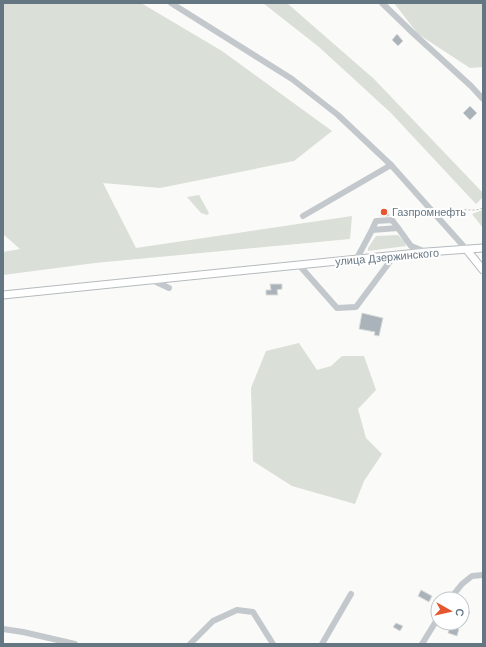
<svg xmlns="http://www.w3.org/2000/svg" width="486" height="647" font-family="Helvetica,sans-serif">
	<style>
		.green { fill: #dadfd7 }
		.building { fill: #aab3b9; stroke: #dcdcda }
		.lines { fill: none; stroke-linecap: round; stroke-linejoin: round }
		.major-casing { stroke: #b5babe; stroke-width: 9 }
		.path { stroke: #bbbfc2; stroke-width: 1; stroke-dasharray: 2 2; stroke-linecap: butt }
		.minor { stroke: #c3c8cc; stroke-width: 6 }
		.major { stroke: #fff; stroke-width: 7 }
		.poi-dot { fill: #e4572e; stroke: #fff; stroke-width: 1.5 }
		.labels { text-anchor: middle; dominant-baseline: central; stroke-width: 4; stroke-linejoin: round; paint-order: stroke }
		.poi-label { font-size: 11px; fill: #657683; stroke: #fff; text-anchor: start }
		.street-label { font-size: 11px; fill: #657683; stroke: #fff }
	</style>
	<rect width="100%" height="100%" fill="#fafaf8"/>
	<g class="green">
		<path d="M3,3H141L222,51L332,131L294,161L160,188L103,183L136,248L352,216L350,239L95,263L3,275V252L20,249L3,234Z"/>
		<path d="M263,3H286L288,4L374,79L483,193V197L476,204L391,113L319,47Z"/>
		<path d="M394,3H483V67L470,68L418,34Z"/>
		<path d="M199,195L209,213L207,215L201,213L187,197Z"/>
		<path d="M483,210V228L472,214Z"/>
		<path d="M398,235L405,242L406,246L368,251V248L376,236Z"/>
		<path d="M299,343L317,370L331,366L342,356H364L376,390L358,409L366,438L382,454L364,481L355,504L292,486L253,461L251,388L266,351Z"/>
	</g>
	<g class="building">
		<path d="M397,34L403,41L398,46L392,40Z"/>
		<path d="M470,106L477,113L470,120L463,113Z"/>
		<path d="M388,210L389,216H381V211Z"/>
		<path d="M270,284H282V289L277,290L278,295H266V290H271Z"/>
		<path d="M362,313L383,318L379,336L374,335L375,332L359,329Z"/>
		<path d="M421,590L432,596L429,602L418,596Z"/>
		<path d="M462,607L470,612L465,621L462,620Z"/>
		<path d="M396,623L403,626L400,631L393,627Z"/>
		<path d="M450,626L459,629L457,636L448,633Z"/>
	</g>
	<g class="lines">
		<defs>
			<g id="major">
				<path d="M467,250L483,270"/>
				<path d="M3,295L427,252L483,248"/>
			</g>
		</defs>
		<use href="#major" class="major-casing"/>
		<path class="path" d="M443,214L447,209C459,207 471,213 483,208"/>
		<g class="minor">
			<path d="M171,3L292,79L338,115L391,165L467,250"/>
			<path d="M382,3L414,34L471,86L483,99"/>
			<path d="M303,216L391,165"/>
			<path d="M372,230L376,221L392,220L398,228"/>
			<path d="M356,260L372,230L398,228L411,246L426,252"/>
			<path d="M299,265L337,308L356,307L394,256"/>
			<path d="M152,280L169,288"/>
			<path d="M450,599L462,584L472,576L483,575"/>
			<path d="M3,629L23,632L75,644"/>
			<path d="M190,644L213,621L237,610L253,612L273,644"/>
			<path d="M322,644L351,594"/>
			<path d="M422,644L438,618"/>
		</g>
		<use href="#major" class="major"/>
	</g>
	<circle class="poi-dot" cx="384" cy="212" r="4"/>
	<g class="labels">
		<g class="poi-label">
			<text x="392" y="212">Газпромнефть</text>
		</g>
		<g class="street-label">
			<text transform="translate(387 257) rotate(-5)">улица Дзержинского</text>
		</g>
	</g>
	<rect width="486" height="647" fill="none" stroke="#657683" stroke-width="8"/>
	<g transform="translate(450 611) rotate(98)"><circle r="19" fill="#ffffff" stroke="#c1c8cd"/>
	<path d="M0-3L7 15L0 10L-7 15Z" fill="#e4572e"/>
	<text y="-6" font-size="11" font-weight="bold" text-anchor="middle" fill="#657683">С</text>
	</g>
</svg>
